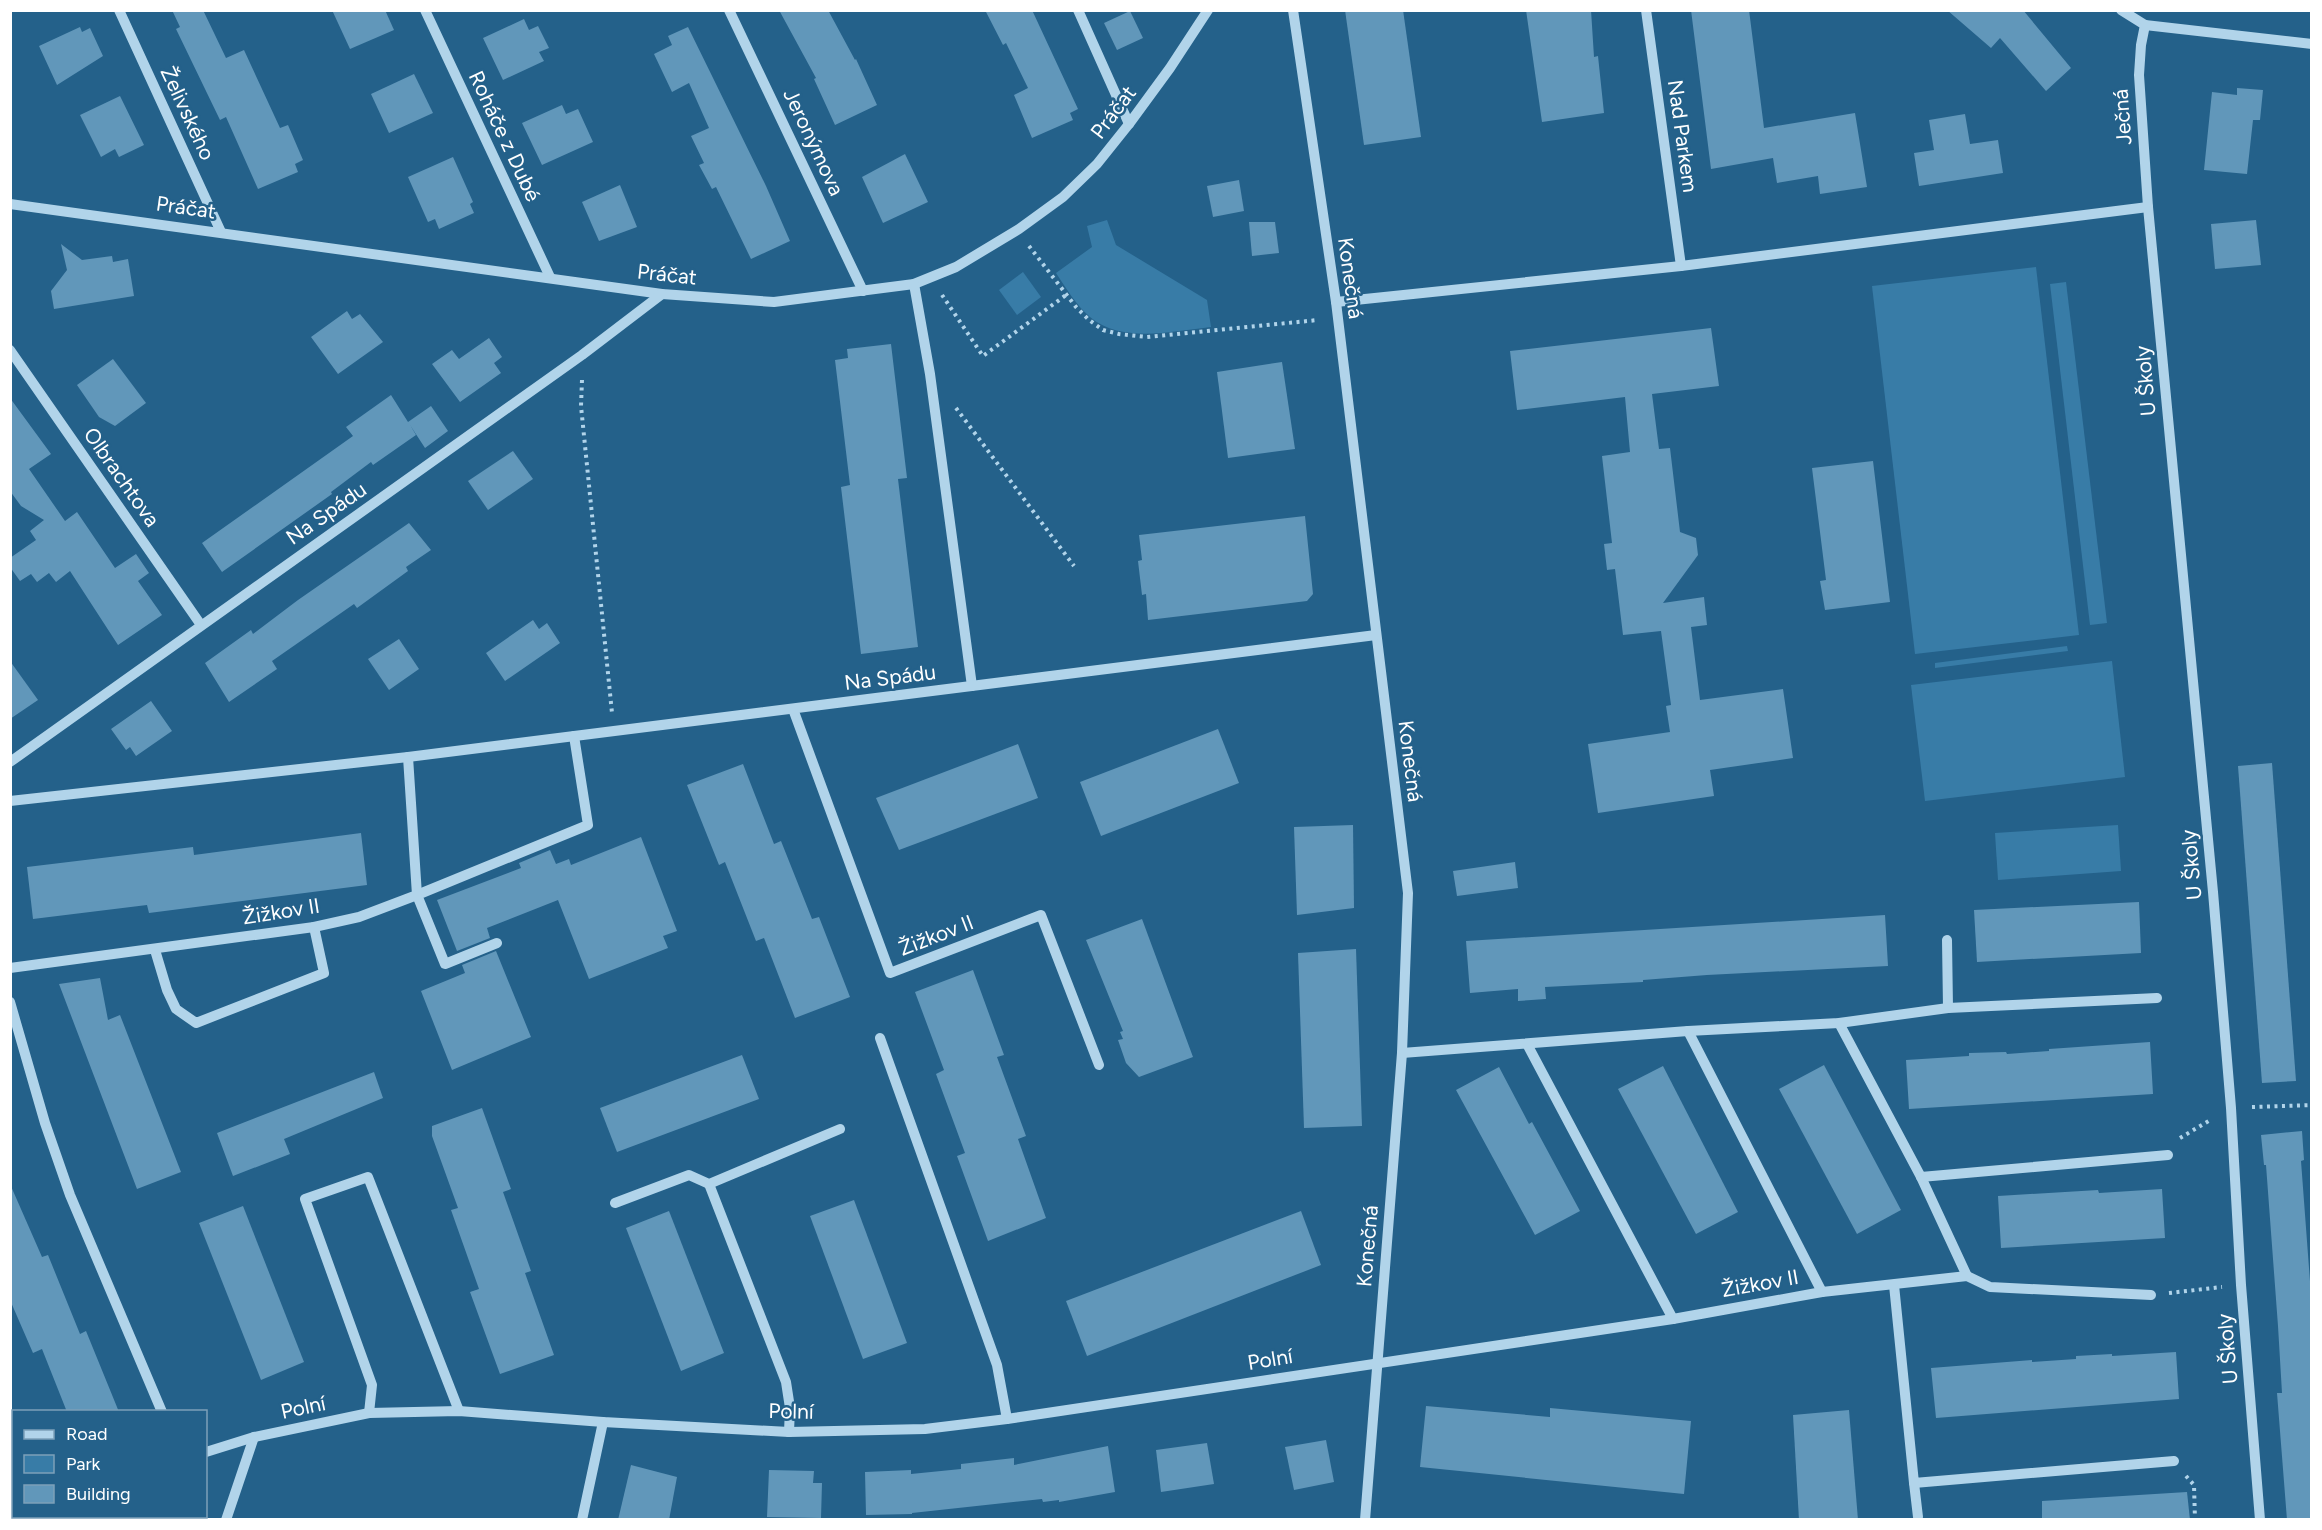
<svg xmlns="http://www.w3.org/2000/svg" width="2322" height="1530" font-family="Figtree,sans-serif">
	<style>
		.green { fill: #387ca7 }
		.building { fill: #6197ba }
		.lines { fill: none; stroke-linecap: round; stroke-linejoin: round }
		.path { stroke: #b1d4ea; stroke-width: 4; stroke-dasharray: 3 4.5; stroke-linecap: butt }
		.minor { stroke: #b1d4ea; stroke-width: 10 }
		.labels { text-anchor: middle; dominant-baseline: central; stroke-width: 5; stroke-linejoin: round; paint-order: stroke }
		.street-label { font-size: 21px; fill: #fff; stroke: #24618a }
	</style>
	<rect width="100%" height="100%" fill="#24618a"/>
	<g class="green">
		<path d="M1107,220L1116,245L1207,300L1211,327C1173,331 1122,344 1090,317C1076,305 1066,288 1056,273L1092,247L1087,226Z"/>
		<path d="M2036,267L2079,635L1915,654L1872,286Z"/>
		<path d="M1023,272L1041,297L1017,315L999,290Z"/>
		<path d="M2066,282L2107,623L2090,625L2050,284Z"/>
		<path d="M2067,646L2068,651L1935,668V663Z"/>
		<path d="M2112,661L2125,777L1925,801L1911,685Z"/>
		<path d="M2118,825L2121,871L1998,880L1995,833Z"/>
	</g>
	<g class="building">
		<path d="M172,10H203L226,58L244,50L280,128L288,125L303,160L295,164L298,172L258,189L226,117L220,120L176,29L180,27Z"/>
		<path d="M332,10H385L394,30L350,49Z"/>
		<path d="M779,10H828L855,60L856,59L877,105L835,125L814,79L816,78Z"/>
		<path d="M985,10H1032L1078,109L1070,113L1073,120L1032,138L1014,95L1028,88L1006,43L1003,45Z"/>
		<path d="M1345,10H1403L1421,137L1364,145Z"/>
		<path d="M1526,10H1591L1594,57L1598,56L1604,113L1542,122Z"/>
		<path d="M1691,10H1749L1764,128L1855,113L1867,187L1820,194L1818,176L1777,183L1773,158L1711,169Z"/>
		<path d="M1947,10H2023L2071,68L2046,91L2000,38L1991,48Z"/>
		<path d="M1130,11L1143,38L1117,50L1104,23Z"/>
		<path d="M524,19L529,30L538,26L549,48L539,52L544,61L503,80L483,38Z"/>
		<path d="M80,27L82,32L90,28L103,56L57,85L39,46Z"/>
		<path d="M688,27L766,186L790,241L751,259L716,187L712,189L699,165L704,163L691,136L709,128L689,83L672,92L654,54L672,45L668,36Z"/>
		<path d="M414,74L433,113L389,133L371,94Z"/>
		<path d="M2237,88L2263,90L2260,120H2253L2247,174L2204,170L2212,92L2237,95Z"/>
		<path d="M120,96L144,145L119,157L115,149L101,157L80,115Z"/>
		<path d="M562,105L566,114L578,109L593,142L542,165L522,123Z"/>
		<path d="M1965,114L1970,144L1998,140L2003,173L1919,186L1914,153L1934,150L1929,120Z"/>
		<path d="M905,154L928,202L883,223L862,177Z"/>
		<path d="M453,157L473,202L470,204L474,213L439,229L435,219L428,222L408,177Z"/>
		<path d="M1239,180L1244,211L1213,217L1207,186Z"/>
		<path d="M620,185L637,227L599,241L582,202Z"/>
		<path d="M2256,220L2261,265L2215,269L2211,224Z"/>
		<path d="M1249,222H1275L1279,253L1252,256Z"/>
		<path d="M61,244L82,260L112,256L113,262L128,259L134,296L54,309L51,291L67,270Z"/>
		<path d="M347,311L352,319L360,314L383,342L338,374L311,337Z"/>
		<path d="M1711,328L1719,386L1652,394L1659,449L1670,448L1680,532L1696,538L1698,555L1663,603L1704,597L1707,625L1691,627L1700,700L1783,689L1793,758L1710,770L1714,796L1598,813L1588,744L1670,732L1666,706L1671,705L1661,631L1623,635L1615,569L1607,570L1604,544L1612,543L1602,456L1630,452L1625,397L1517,410L1510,351Z"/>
		<path d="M489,338L502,357L494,363L501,373L460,402L432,364L452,350L459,359Z"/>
		<path d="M891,344L907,478L898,479L918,647L861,654L841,487L850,485L835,360L848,358L847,349Z"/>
		<path d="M113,359L146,403L115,426L99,417L77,385Z"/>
		<path d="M1282,362L1295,449L1228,458L1217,372Z"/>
		<path d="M391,395L408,422L431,406L448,431L425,448L410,425L416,435L373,465L371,462L331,492L332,494L222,572L202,543L353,436L346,427Z"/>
		<path d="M10,398L51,454L29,469L65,521L77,512L115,568L136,554L149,573L138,581L162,615L118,645L70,571L56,582L49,573L37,582L31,574L20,581L10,567V558L36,540L30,531L44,520L21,506L10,491Z"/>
		<path d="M513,451L533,479L488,510L468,481Z"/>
		<path d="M1873,461L1890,602L1825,610L1820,581L1826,580L1812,468Z"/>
		<path d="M1305,516L1313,594L1307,601L1148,620L1146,594L1142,595L1138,561L1142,560L1139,535Z"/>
		<path d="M409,523L431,550L406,567L408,571L357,608L354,604L272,661L277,669L229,702L205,663L251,630L253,634L298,600Z"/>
		<path d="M533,620L539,629L547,623L560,643L505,681L486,653Z"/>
		<path d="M399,639L419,669L389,690L368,659Z"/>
		<path d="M10,661L38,700L10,719Z"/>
		<path d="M151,701L172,731L136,756L130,747L126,750L111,729Z"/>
		<path d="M1218,729L1239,783L1101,836L1080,782Z"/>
		<path d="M1018,744L1038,798L899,850L876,798Z"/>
		<path d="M2272,763L2296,1081L2262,1083L2238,766Z"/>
		<path d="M743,764L774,844L781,841L812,919L819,917L850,997L795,1018L764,938L756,941L725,862L719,865L687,785Z"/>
		<path d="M1353,825L1354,908L1297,915L1294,827Z"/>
		<path d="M361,833L367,885L149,913L147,905L33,919L27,867L193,847L194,855Z"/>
		<path d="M641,837L677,931L663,936L668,948L589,979L558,900L487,928L490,938L457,951L437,900L521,868L519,863L550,850L556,864L569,859L571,865Z"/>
		<path d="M1515,862L1518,888L1457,896L1453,871Z"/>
		<path d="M2139,902L2141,953L1977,962L1974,910Z"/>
		<path d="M1885,915L1888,966L1707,975L1643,980V982L1545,987L1546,999L1518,1001V989L1470,993L1466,941Z"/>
		<path d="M1142,919L1193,1057L1139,1077L1126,1063L1118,1040L1123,1039L1120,1032L1123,1031L1086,940Z"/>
		<path d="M1356,949L1362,1126L1304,1128L1298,953Z"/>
		<path d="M496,951L531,1037L452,1070L421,991L465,973L462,965Z"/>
		<path d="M973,970L1004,1055L997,1057L1026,1136L1018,1139L1046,1218L988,1241L957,1156L965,1153L936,1074L944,1070L915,992Z"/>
		<path d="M100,978L108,1020L120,1015L181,1172L137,1189L59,984Z"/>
		<path d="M2150,1042L2153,1094L1909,1109L1906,1060L1969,1056V1053L2006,1052L2007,1054L2049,1051V1049Z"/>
		<path d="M742,1055L759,1099L617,1152L600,1108Z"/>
		<path d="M1824,1065L1901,1210L1857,1234L1779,1089Z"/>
		<path d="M1663,1066L1738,1212L1696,1234L1618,1089Z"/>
		<path d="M1499,1067L1529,1124L1532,1122L1580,1211L1535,1235L1456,1090Z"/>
		<path d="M374,1072L383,1098L284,1139L290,1154L233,1176L217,1133Z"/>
		<path d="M482,1108L511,1189L503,1192L531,1271L525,1273L554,1355L500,1374L470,1292L479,1289L451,1210L458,1208L432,1136V1126Z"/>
		<path d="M2302,1131L2304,1160L2301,1161L2312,1308V1520H2287L2277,1393H2282L2278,1326L2266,1165H2264L2261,1135Z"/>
		<path d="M10,1184L42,1257L48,1255L80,1334L86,1331L119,1412H67L42,1349L33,1353L10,1300Z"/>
		<path d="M2162,1189L2165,1238L2001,1248L1998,1196L2098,1190L2099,1193Z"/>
		<path d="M854,1200L907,1343L863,1359L810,1216Z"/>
		<path d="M243,1206L304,1362L261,1380L199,1223Z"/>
		<path d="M669,1211L724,1353L681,1371L626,1228Z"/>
		<path d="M1301,1211L1321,1265L1087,1356L1066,1301Z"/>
		<path d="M2176,1352L2179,1399L1936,1418L1931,1368L2032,1360V1362L2076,1359V1356L2112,1354V1356Z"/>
		<path d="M1426,1406L1550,1417V1408L1691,1421L1684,1494L1420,1467Z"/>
		<path d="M1849,1410L1858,1520H1799L1793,1415Z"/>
		<path d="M1326,1440L1334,1482L1294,1490L1285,1447Z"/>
		<path d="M1207,1443L1214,1484L1161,1492L1156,1450Z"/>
		<path d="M1108,1446L1115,1492L1059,1502V1500L1043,1502L1042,1499L912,1513V1514L866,1515L865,1472L911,1470V1474L961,1469V1464L1014,1458V1465Z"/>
		<path d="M631,1465L677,1477L669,1520H618Z"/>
		<path d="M769,1470L814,1471L813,1483H822L821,1518L767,1517Z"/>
		<path d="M2187,1492L2190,1520H2042V1501Z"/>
	</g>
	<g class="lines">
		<g class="path">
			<path d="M1029,246L1076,307L1089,320L1103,330L1119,334L1147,337L1318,320"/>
			<path d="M942,295L983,356L1066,295"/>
			<path d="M582,380L581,406L612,713"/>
			<path d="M956,408L1074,566"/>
			<path d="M2252,1107L2312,1105"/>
			<path d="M2180,1138L2212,1119"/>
			<path d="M2169,1293L2222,1287"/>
			<path d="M2186,1476L2194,1485L2195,1520"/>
		</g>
		<g class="minor">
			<path d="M119,10L221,232"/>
			<path d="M425,10L550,277"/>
			<path d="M729,10L863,291"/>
			<path d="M1078,10L1129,124"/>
			<path d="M1293,10L1336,302L1408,893L1402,1053L1365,1520"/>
			<path d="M1646,10L1681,266"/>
			<path d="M2121,10L2145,25L2141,45L2139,75L2148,207L2213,892L2231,1108L2241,1285L2260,1520"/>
			<path d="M2145,25L2312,44"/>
			<path d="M10,204L662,294L774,302L914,284L956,267L1019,229L1063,197L1097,164L1129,124L1170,68L1208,10"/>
			<path d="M914,284L930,374L972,686"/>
			<path d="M1336,302L1681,266L2148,207"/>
			<path d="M10,350L201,625"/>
			<path d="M793,709L890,973L1041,915L1099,1065"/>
			<path d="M10,762L582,355L662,294"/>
			<path d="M10,801L408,757L1376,635"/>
			<path d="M1947,940L1948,1008"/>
			<path d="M497,943L445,964L417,895L588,825L574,736"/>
			<path d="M155,950L167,990L176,1009L196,1023L324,973L314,927"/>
			<path d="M10,968L314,927L359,917L417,895L408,757"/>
			<path d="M10,1002L45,1123L70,1195L162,1412"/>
			<path d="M1839,1023L1921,1177L1967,1276"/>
			<path d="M1688,1031L1822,1292"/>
			<path d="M880,1038L997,1365L1007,1419"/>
			<path d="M1527,1044L1673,1319"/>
			<path d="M1402,1053L1688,1031L1839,1023L1948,1008L2157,998"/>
			<path d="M1921,1177L2168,1155"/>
			<path d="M709,1184L786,1382L790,1408L789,1432"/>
			<path d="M615,1203L689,1175L709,1184L840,1129"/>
			<path d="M1894,1285L1914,1483L2174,1461"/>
			<path d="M369,1413L372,1385L305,1199L368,1177L459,1411"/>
			<path d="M206,1452L254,1437L369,1413L459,1411L603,1422L789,1432L925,1429L1007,1419L1673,1319L1822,1292L1967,1276L1990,1287L2151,1295"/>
			<path d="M10,1478L14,1479"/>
			<path d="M1914,1483L1918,1517"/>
			<path d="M226,1520L254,1437"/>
			<path d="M582,1520L603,1422"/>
		</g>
	</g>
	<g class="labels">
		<g class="street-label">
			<text transform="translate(1113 112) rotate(-53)">Práčat</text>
			<text transform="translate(188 113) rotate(65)">Želivského</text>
			<text transform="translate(2122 117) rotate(-94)">Ječná</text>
			<text transform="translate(505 136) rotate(65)">Roháče z Dubé</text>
			<text transform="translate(1683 136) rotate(82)">Nad Parkem</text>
			<text transform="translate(814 142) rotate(65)">Jeronýmova</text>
			<text transform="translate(186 207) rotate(8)">Práčat</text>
			<text transform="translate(667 274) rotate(6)">Práčat</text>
			<text transform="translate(1351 278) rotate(82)">Konečná</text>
			<text transform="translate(2145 381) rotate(-95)">U Školy</text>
			<text transform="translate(122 477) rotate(55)">Olbrachtova</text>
			<text transform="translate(326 513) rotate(-35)">Na Spádu</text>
			<text transform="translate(890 677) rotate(-7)">Na Spádu</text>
			<text transform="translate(1411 761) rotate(83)">Konečná</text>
			<text transform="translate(2191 865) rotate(-95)">U Školy</text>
			<text transform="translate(281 911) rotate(-9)">Žižkov II</text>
			<text transform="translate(936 935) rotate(-21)">Žižkov II</text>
			<text transform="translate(1367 1246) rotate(-85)">Konečná</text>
			<text transform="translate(1760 1283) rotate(-10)">Žižkov II</text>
			<text transform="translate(2227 1349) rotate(-95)">U Školy</text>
			<text transform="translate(1270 1359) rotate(-9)">Polní</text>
			<text transform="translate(303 1407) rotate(-12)">Polní</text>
			<text transform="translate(791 1411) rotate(1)">Polní</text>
		</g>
	</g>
	<rect width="2322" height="1530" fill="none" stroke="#ffffff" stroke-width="24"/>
	<rect x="12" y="1410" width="195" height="108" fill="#24618a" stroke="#7ca0b9" stroke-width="1.5"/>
	<rect x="24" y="1430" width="30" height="9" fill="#b1d4ea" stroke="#7ca0b9" stroke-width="1.5"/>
	<text x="66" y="1440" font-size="18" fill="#ffffff">Road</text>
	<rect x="24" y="1455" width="30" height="18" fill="#387ca7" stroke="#7ca0b9" stroke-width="1.5"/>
	<text x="66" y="1470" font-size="18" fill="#ffffff">Park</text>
	<rect x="24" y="1485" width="30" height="18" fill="#6197ba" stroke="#7ca0b9" stroke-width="1.5"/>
	<text x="66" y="1500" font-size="18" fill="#ffffff">Building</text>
</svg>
